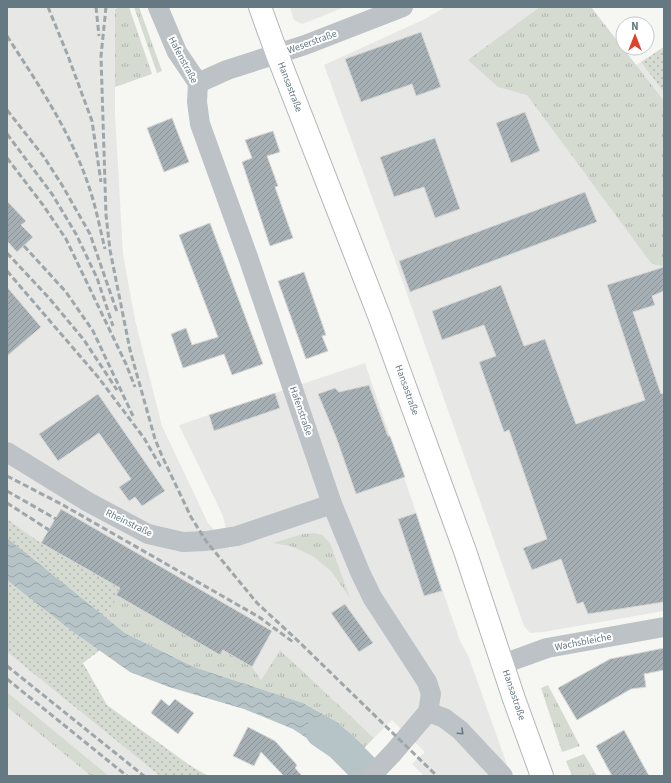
<svg xmlns="http://www.w3.org/2000/svg" width="671" height="783" font-family="'Source Sans 3',sans-serif">
	<style>
		.built { fill: #e7e7e6 }
		.grass { fill: url(#grass-tufts) }
		.park { fill: url(#park-dots) }
		.water { fill: url(#water-waves) }
		.lines { fill: none; stroke-linecap: round; stroke-linejoin: round }
		.river { stroke: #b6c4c7; stroke-width: 31 }
		.building { fill: url(#building-hatch); stroke: #d7d7d5 }
		.major-casing { stroke: #b0b6b9; stroke-width: 24 }
		.minor { stroke: #bcc2c5; stroke-width: 20 }
		.major { stroke: #fff; stroke-width: 22 }
		.rail { stroke: #9ea6aa; stroke-width: 3; stroke-dasharray: 6 3; stroke-linecap: butt }
		.oneway { stroke: #657983 }
		.labels { text-anchor: middle; dominant-baseline: central; stroke-width: 4; stroke-linejoin: round; paint-order: stroke }
		.street-label { font-size: 10px; fill: #657983; stroke: #fff }
	</style>
	<defs>
		<pattern id="grass-tufts" width="24" height="20" patternUnits="userSpaceOnUse"><rect width="24" height="20" fill="#d6dbd2"/><path d="M3 7l-1-3M5 7V3M7 7l1-3M15 17l-1-3M17 17v-4M19 17l1-3" fill="none" stroke="#b1b6b0"/></pattern>
		<pattern id="park-dots" width="8" height="8" patternUnits="userSpaceOnUse"><rect width="8" height="8" fill="#d6dbd2"/><path d="M2 2h.1M6 6h.1" fill="none" stroke="#b1b6b0" stroke-width="1.8" stroke-linecap="round"/></pattern>
		<pattern id="water-waves" width="16" height="10" patternUnits="userSpaceOnUse"><rect width="16" height="10" fill="#b6c4c7"/><path d="M0 5q4-4 8 0t8 0" fill="none" stroke="#98a4a7"/></pattern>
		<pattern id="building-hatch" width="6" height="6" patternUnits="userSpaceOnUse"><rect width="6" height="6" fill="#a6b0b4"/><path d="M-1 1l2-2M0 6l6-6M5 7l2-2" fill="none" stroke="#8b9498"/></pattern>
	</defs>
	<rect width="100%" height="100%" fill="#f6f6f3"/>
	<g class="built">
		<path d="M7,7H115V114L123,254L135,320L162,426L208,523L231,550L223,516L179,425L365,363L460,641L468,655L511,776H424L412,764L425,752L392,720L374,738L280,650L261,680L251,667L223,650L220,655L116,595L120,589L41,543L7,519Z"/>
		<path d="M290,7H345L302,24L294,20Z"/>
		<path d="M445,7H591L636,65L664,47V611L543,632L530,633L524,626L395,260L324,65L425,19Z"/>
		<path d="M7,652L160,776H109L7,692Z"/>
		<path d="M7,707L91,776H7Z"/>
	</g>
	<g class="grass">
		<path d="M120,7H129L152,74L115,87V9Z"/>
		<path d="M134,7H139L162,71L157,73Z"/>
		<path d="M540,7H591L664,101V267L651,263L527,95L498,87L468,60Z"/>
		<path d="M314,533L322,535L330,543L350,598L331,571L314,557L294,547L273,543L303,534Z"/>
		<path d="M116,595L220,655L223,650L252,667L261,680L280,650L374,738L365,747L337,722L303,703L194,667L125,633L107,619Z"/>
		<path d="M548,685L580,746L562,752L541,688Z"/>
		<path d="M7,692L109,776H91L7,707Z"/>
		<path d="M584,754L597,776H572L566,761Z"/>
	</g>
	<g class="park">
		<path d="M664,47V92L641,62Z"/>
		<path d="M7,519L41,543L120,588L107,619L99,651L83,663L107,705L188,764L208,776H160L7,652Z"/>
	</g>
	<path class="water" d="M7,538L125,633L194,667L303,703L337,722L365,747L342,768L323,749L293,729L244,709L169,687L130,672L72,631L7,580Z"/>
	<g class="lines">
		<path class="river" d="M321,732L340,745L371,776"/>
	</g>
	<g class="building">
		<path d="M421,32L441,87L416,96L412,84L361,102L345,59Z"/>
		<path d="M525,112L540,151L511,163L496,123Z"/>
		<path d="M172,118L189,162L164,172L147,128Z"/>
		<path d="M273,131L280,152L267,156L278,186L275,187L293,238L270,246L242,162L252,158L245,140Z"/>
		<path d="M435,138L460,209L435,218L424,187L394,197L380,157Z"/>
		<path d="M585,192L597,222L410,292L399,261Z"/>
		<path d="M7,201L26,221L21,225L33,237L17,252L7,241Z"/>
		<path d="M210,223L263,364L232,375L224,354L183,368L171,334L186,328L192,345L218,337L179,235Z"/>
		<path d="M664,267V291L652,296L655,305L633,312L661,394L664,393V602L588,614L583,602L577,604L561,559L532,570L523,548L547,539L509,430L504,432L479,362L496,356L484,325L442,340L432,311L501,285L524,346L545,339L576,424L645,400L607,285Z"/>
		<path d="M304,272L326,335L322,336L328,351L306,359L278,281Z"/>
		<path d="M7,287L41,327L7,356Z"/>
		<path d="M369,385L388,436H390L405,477L356,494L336,437L318,394L335,388L339,392Z"/>
		<path d="M275,393L280,408L214,431L209,415Z"/>
		<path d="M98,394L165,491L142,506L135,497L129,501L119,487L131,479L99,433L58,461L39,434Z"/>
		<path d="M61,509L272,631L252,667L223,650L220,655L116,595L120,588L41,543Z"/>
		<path d="M416,513L442,591L424,596L398,519Z"/>
		<path d="M345,604L373,643L359,652L331,613Z"/>
		<path d="M664,648V670L644,674L646,687L631,689L577,720L558,688L610,659Z"/>
		<path d="M161,699L169,706L175,699L194,713L178,734L151,713Z"/>
		<path d="M248,727L275,741L297,765L295,768L302,776H284L261,752L254,766L233,756Z"/>
		<path d="M624,730L649,776H612L596,746Z"/>
	</g>
	<g class="lines">
		<defs>
			<path id="major" d="M260,7L277,54L380,318L465,551L514,699L542,776"/>
		</defs>
		<use href="#major" class="major-casing"/>
		<g class="minor">
			<path d="M158,7L177,52L198,83L197,102L200,124L248,257L332,504L360,572L372,597L427,682L431,694L428,712L393,753L371,776"/>
			<path d="M198,83L227,70L305,45L403,7"/>
			<path d="M7,452L88,502L148,534L183,542L206,541L237,536L332,504"/>
			<path d="M503,664L547,648L664,627"/>
			<path d="M428,712L444,718L460,730L503,776"/>
		</g>
		<use href="#major" class="major"/>
		<g class="rail">
			<path d="M48,7L68,56L92,121L101,182"/>
			<path d="M96,7L99,36"/>
			<path d="M106,7L101,56L106,215L110,250L130,350L155,439L162,456L191,517L206,541L257,603L296,639L437,776"/>
			<path d="M7,36C38,84 71,132 89,187C96,207 100,229 105,249"/>
			<path d="M7,110L44,157L62,185L90,234L117,312"/>
			<path d="M7,134L52,194L76,234L97,278L113,326"/>
			<path d="M7,158L43,205L66,239L126,364L135,387"/>
			<path d="M24,246L66,292L93,331L133,416"/>
			<path d="M7,253L49,298L84,340L117,390"/>
			<path d="M7,271L98,377L144,438L162,469"/>
			<path d="M7,476L63,505L259,617L293,642"/>
			<path d="M7,491L56,519"/>
			<path d="M7,503L49,530"/>
			<path d="M7,666L144,776"/>
			<path d="M7,679L127,776"/>
		</g>
	</g>
	<defs><path id="oneway-chevron" d="M-2-3.5L2.5 0L-2 3.5" fill="none" stroke-width="1.6" stroke-linecap="round" stroke-linejoin="round"/></defs>
	<use class="oneway" href="#oneway-chevron" transform="translate(461 732) rotate(43)"/>
	<g class="labels">
		<g class="street-label">
			<text transform="translate(312 42) rotate(-20)">Weserstraße</text>
			<text transform="translate(183 60) rotate(62)">Hafenstraße</text>
			<text transform="translate(290 87) rotate(69)">Hansastraße</text>
			<text transform="translate(407 390) rotate(70)">Hansastraße</text>
			<text transform="translate(301 411) rotate(71)">Hafenstraße</text>
			<text transform="translate(129 523) rotate(26)">Rheinstraße</text>
			<text transform="translate(583 642) rotate(-11)">Wachsbleiche</text>
			<text transform="translate(514 695) rotate(71)">Hansastraße</text>
		</g>
	</g>
	<rect width="671" height="783" fill="none" stroke="#657983" stroke-width="16"/>
	<g transform="translate(635 36)"><circle r="19" fill="#ffffff" stroke="#c1c9cd"/>
	<path d="M0-3L7 15L0 10L-7 15Z" fill="#e04128"/>
	<text y="-6" font-size="11" font-weight="bold" text-anchor="middle" fill="#657983">N</text>
	</g>
</svg>
